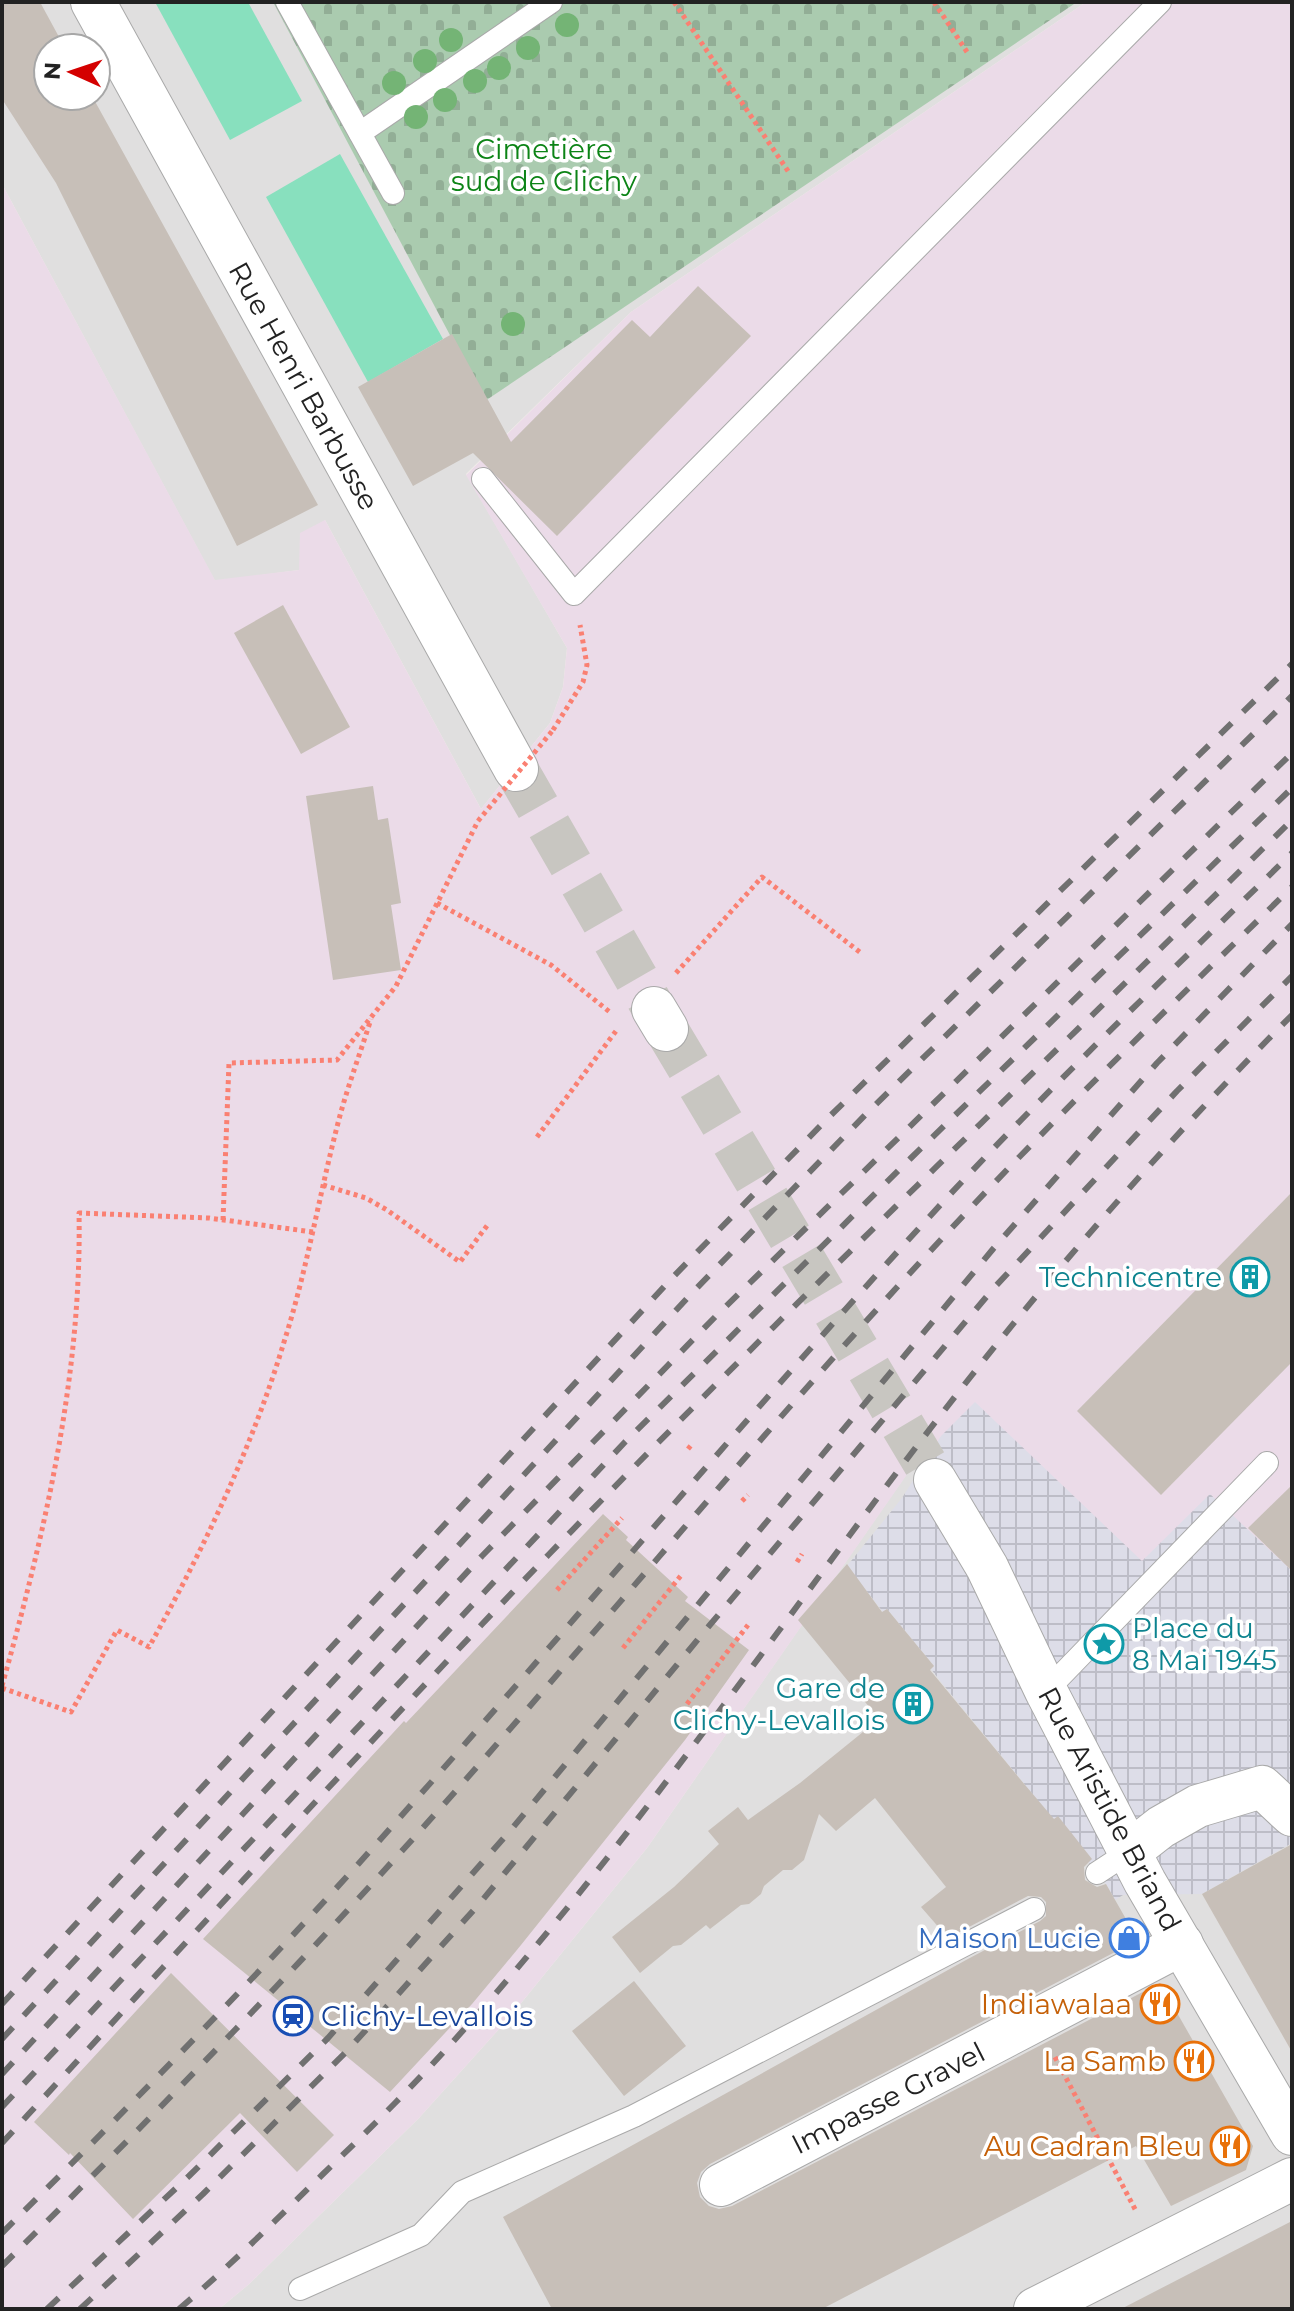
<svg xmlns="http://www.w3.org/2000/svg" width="1294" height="2311" font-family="Montserrat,sans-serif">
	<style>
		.residential { fill: #e0dfdf; fill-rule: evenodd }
		.industrial { fill: #ebdbe8 }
		.cemetery { fill: url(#cemetery-stones) }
		.pitch { fill: #88e0be }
		.plaza { fill: url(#plaza-grid) }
		.building { fill: #c7bfb8 }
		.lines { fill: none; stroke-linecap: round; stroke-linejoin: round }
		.tertiary-tunnel { stroke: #c8c6c1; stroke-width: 44; stroke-dasharray: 44 22; stroke-linecap: butt }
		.service-casing { stroke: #a9a9a9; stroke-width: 24 }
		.minor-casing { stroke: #a9a9a9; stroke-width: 44 }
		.tertiary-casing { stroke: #a9a9a9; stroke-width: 46 }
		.path { stroke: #fa8072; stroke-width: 5; stroke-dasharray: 4 4; stroke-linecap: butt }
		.service { stroke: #fff; stroke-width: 22 }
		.minor { stroke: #fff; stroke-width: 42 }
		.tertiary { stroke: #fff; stroke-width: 44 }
		.rail { stroke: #707070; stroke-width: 6; stroke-dasharray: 16 16; stroke-linecap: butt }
		.path-bridge { stroke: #fa8072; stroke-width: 5; stroke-dasharray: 4 4; stroke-linecap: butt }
		.tree { fill: #74b475 }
		.labels { text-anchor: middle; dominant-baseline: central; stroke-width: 7; stroke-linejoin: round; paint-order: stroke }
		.park-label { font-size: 28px; fill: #0c8416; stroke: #fff }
		.street-label { font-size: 28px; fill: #222; stroke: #fff }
		.culture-label { font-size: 28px; fill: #0d838f; stroke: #fff; text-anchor: end }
		.shop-label { font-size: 28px; fill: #366cbe; stroke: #fff; text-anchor: end }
		.food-label { font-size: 28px; fill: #c56008; stroke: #fff; text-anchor: end }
		.transit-label { font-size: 28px; fill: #164399; stroke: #fff; text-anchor: start }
	</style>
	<defs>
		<pattern id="cemetery-stones" width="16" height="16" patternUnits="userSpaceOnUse" patternTransform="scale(2)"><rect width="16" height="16" fill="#aacbaf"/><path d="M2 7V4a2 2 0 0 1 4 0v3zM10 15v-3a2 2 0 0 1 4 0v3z" fill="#92ae96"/></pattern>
		<pattern id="plaza-grid" width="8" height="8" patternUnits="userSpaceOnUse" patternTransform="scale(2)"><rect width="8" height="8" fill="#dddde8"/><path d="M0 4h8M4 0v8" fill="none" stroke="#bdbdc7"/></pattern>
	</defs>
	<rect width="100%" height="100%" fill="#f2efe9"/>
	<g class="residential">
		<path d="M2,2H1086L631,312L466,474L567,648L563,687L550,723L481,809L325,520L299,570L215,581L2,184ZM48,48H96V96H48Z"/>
		<path d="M915,1462L1292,1815V2309H219L248,2285L419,2118L509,2018L647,1848Z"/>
	</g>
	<path class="industrial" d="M1086,2H1292V1815L915,1463L647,1848L509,2018L419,2118L248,2285L219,2309H2V184L215,580L299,570L300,533L325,520L481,809L550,723L563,687L567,648L466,475L631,312Z"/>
	<path class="cemetery" d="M273,2H1077L485,401Z"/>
	<g class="pitch">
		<path d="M155,2H248L302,101L230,140Z"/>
		<path d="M340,154L443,339L368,382L266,197Z"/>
	</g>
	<path class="plaza" d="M975,1402L1142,1561L1210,1494L1292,1571V1843L1202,1894L1123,1895L1115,1900L1106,1884L941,1682L931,1669L934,1666L887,1609L883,1612L847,1566L902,1498L941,1436Z"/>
	<g class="building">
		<path d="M2,2H40L65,48H48V96H92L318,505L237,546L56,183L2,99Z"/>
		<path d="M698,286L751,336L557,536L473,453L413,486L358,387L452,334L511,442L632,320L650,337Z"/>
		<path d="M283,605L350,727L301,754L234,633Z"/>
		<path d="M373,786L378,820L388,818L401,903L391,905L401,970L333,980L306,796Z"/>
		<path d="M1292,1192V1362L1161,1495L1077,1411Z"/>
		<path d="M1292,1485V1571L1248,1528Z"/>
		<path d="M603,1514L628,1537L626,1540L688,1597L685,1601L749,1650L685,1740L521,1945L472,2004L390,2092L203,1939L404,1721L406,1723Z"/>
		<path d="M847,1564L882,1612L887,1609L934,1666L930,1670L1020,1779L1054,1819L1058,1816L1092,1859L1084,1867L1085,1880L1097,1887L1106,1884L1138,1940L710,2164L701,2172L697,2183L700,2197L709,2206L719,2209L732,2206L1160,1983L1253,2146L1246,2170L1171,2206L1136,2146L822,2309H552L503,2217L966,1960L1040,1921L1046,1916V1902L1041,1897L1028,1896L948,1938L921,1907L946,1887L875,1798L836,1831L819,1814L804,1860L792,1870H783L764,1886L761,1894L749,1904L741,1905L710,1929L706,1925L681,1945L673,1946L640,1973L612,1937L674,1887L719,1844L708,1831L738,1807L748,1820L800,1783L879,1719L798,1620Z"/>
		<path d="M1292,1844V2052L1202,1894Z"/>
		<path d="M171,1973L334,2135L297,2172L240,2113L133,2219L70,2153L69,2155L34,2122Z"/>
		<path d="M634,1981L686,2046L624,2096L572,2031Z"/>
		<path d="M1292,2221V2309H1121L1183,2277Z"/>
	</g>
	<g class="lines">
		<g class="tertiary-tunnel">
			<path d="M516,769L654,1009"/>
			<path d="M666,1029L935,1480"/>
		</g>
		<defs>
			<g id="service">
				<path d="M287,2L393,193"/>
				<path d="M360,133L551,2"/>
				<path d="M483,479L574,594L1160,2"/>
				<path d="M1046,1691L1267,1463"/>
				<path d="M1097,1873L1129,1852"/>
				<path d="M300,2289L421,2235L462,2192L634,2116L1034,1909"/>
			</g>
			<g id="minor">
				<path d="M935,1480L987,1567L1046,1691L1145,1882L1292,2134"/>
				<path d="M1129,1852L1161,1827L1198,1806L1262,1787L1292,1815"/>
				<path d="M721,2185L1182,1944"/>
				<path d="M1035,2309L1292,2179"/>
			</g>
			<g id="tertiary">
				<path d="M93,2L516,769"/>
				<path d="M654,1009L666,1029"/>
			</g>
		</defs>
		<use href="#service" class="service-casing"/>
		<use href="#minor" class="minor-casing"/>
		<use href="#tertiary" class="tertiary-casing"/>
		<g class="path">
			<path d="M674,2L790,174"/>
			<path d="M934,2L967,52"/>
			<path d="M553,730L583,682L587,665L580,625"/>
			<path d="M437,903L551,965L611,1013"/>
			<path d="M676,973L762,877L861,953"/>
			<path d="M537,1137L616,1031"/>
			<path d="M323,1185L366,1198L387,1210L460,1262L489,1223"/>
			<path d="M223,1220L229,1063L337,1060L396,986L478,821"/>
			<path d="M688,1449L693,1443"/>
			<path d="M742,1501L748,1495"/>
			<path d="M797,1562L802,1554"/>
			<path d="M557,1590L622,1518"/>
			<path d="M623,1648L683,1573"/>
			<path d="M2,1686C45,1532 82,1374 79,1213L209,1218L313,1232"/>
			<path d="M2,1688L71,1712L117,1630L149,1647C203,1550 252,1448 284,1342C307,1270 319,1196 338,1123C347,1088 360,1054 371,1019"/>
			<path d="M687,1704L748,1625"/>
			<path d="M1055,2057L1136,2211"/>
		</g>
		<use href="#service" class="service"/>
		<use href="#minor" class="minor"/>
		<use href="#tertiary" class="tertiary"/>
		<g class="rail">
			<path d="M2,2004L674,1276L828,1118L1292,664"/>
			<path d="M2,2039L692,1293L867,1113L1292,696"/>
			<path d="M2,2074L482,1556L716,1316L1292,753"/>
			<path d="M2,2107L625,1442L911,1158L1292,788"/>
			<path d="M2,2143C197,1931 390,1717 591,1511C820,1276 1058,1050 1292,820"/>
			<path d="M2,2233C121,2115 239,1995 352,1871C551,1650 741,1421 943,1202C1054,1082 1175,968 1292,853"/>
			<path d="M2,2266C160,2110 314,1951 461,1785C628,1595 790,1400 963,1216C1069,1103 1182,995 1292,887"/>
			<path d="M47,2309L189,2176L328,2038L510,1831L993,1249L1157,1063L1292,924"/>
			<path d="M80,2309L203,2194L347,2051L480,1903L709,1626L993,1289L1177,1091L1292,976"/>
			<path d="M179,2309C229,2267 276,2220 323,2174C373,2126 421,2078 467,2026C650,1821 802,1590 972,1375C1072,1249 1179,1129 1292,1015"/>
		</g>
		<path class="path-bridge" d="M478,821L553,730"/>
	</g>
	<g class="tree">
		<circle cx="567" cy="25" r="12"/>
		<circle cx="451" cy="40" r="12"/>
		<circle cx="528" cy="48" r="12"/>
		<circle cx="425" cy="61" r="12"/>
		<circle cx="499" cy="68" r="12"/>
		<circle cx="475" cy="81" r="12"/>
		<circle cx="394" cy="83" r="12"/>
		<circle cx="445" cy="100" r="12"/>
		<circle cx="416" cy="117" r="12"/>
		<circle cx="513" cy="324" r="12"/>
	</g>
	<defs>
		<symbol id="building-ring" viewBox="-11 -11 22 22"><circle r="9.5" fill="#fff" stroke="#0f9aa8" stroke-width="1.5"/><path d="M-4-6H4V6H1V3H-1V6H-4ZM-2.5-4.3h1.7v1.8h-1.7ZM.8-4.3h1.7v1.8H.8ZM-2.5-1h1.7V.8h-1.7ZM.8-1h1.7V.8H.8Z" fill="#0f9aa8"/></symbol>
		<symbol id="sight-ring" viewBox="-11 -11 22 22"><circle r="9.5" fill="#fff" stroke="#0f9aa8" stroke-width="1.5"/><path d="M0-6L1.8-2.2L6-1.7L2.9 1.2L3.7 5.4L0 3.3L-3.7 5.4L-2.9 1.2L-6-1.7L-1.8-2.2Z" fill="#0f9aa8"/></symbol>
		<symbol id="shop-ring" viewBox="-11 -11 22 22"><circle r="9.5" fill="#fff" stroke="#3f7fe0" stroke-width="1.5"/><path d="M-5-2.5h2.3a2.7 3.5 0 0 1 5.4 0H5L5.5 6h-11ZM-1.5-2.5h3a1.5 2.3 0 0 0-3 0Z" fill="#3f7fe0"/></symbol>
		<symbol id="restaurant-ring" viewBox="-11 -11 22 22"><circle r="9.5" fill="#fff" stroke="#e8710a" stroke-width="1.5"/><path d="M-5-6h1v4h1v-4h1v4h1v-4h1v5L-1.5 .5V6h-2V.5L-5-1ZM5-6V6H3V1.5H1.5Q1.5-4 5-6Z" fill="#e8710a"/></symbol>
		<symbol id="station-ring" viewBox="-11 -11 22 22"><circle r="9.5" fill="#fff" stroke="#1a4fb4" stroke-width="1.5"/><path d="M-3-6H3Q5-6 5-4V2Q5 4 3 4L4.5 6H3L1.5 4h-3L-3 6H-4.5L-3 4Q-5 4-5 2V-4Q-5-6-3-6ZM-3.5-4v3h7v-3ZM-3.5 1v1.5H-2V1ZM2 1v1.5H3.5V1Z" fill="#1a4fb4"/></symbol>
	</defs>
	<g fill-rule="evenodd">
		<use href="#building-ring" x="1228" y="1255" width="44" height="44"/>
		<use href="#sight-ring" x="1082" y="1622" width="44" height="44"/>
		<use href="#building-ring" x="891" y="1682" width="44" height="44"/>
		<use href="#shop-ring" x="1107" y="1916" width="44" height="44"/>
		<use href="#restaurant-ring" x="1138" y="1982" width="44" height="44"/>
		<use href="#station-ring" x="271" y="1994" width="44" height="44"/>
		<use href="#restaurant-ring" x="1172" y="2039" width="44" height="44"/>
		<use href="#restaurant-ring" x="1208" y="2124" width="44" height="44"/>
	</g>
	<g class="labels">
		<g class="park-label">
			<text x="544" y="149">Cimetière<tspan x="544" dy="32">sud de Clichy</tspan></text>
		</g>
		<g class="street-label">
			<text transform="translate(304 386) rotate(61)">Rue Henri Barbusse</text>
			<text transform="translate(1110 1809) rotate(62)">Rue Aristide Briand</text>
			<text transform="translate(888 2098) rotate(-27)">Impasse Gravel</text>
		</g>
		<g class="culture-label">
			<text x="1222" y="1277">Technicentre</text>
			<text x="1132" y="1628" text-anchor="start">Place du<tspan x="1132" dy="32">8 Mai 1945</tspan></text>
			<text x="885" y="1688">Gare de<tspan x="885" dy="32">Clichy-Levallois</tspan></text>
		</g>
		<g class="shop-label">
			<text x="1101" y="1938">Maison Lucie</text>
		</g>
		<g class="food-label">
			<text x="1132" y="2004">Indiawalaa</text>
			<text x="1166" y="2061">La Samb</text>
			<text x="1202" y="2146">Au Cadran Bleu</text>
		</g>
		<g class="transit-label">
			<text x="321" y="2016">Clichy-Levallois</text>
		</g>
	</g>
	<rect width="1294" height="2311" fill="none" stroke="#222222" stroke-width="8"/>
	<g transform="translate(72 72) rotate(273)"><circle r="38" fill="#ffffff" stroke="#a7a7a7" stroke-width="2"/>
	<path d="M0-6L14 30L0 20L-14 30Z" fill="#d40000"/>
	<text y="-12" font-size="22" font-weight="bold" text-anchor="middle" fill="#222222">N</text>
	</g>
</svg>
